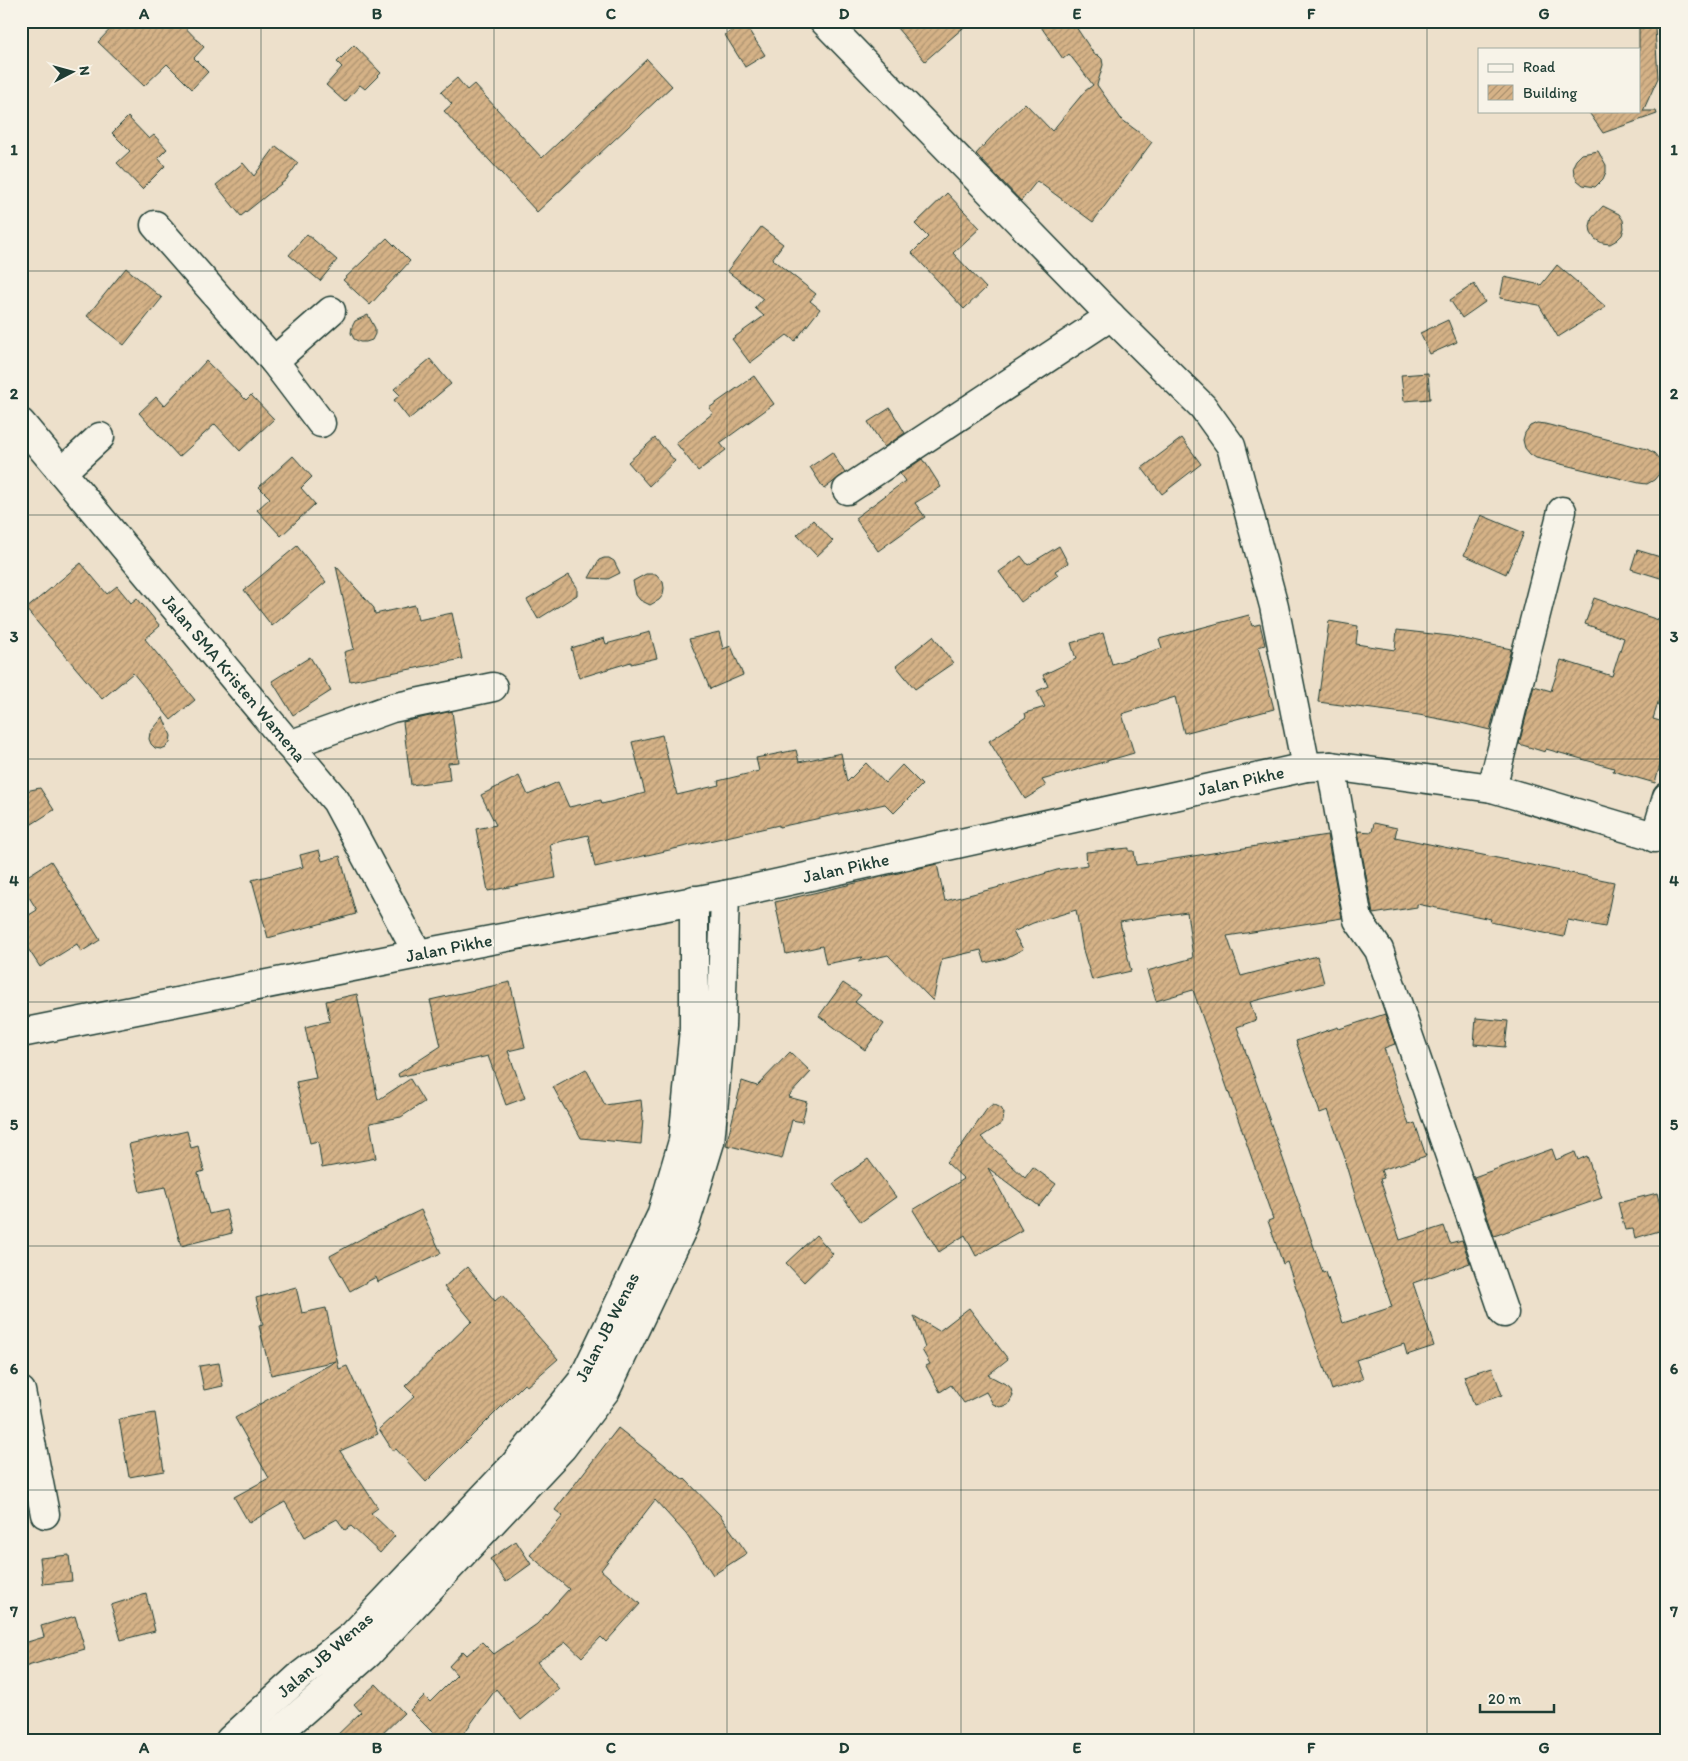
<svg xmlns="http://www.w3.org/2000/svg" width="1688" height="1761" font-family="Itim,sans-serif">
	<style>
		.building { fill: url(#building-hatch); stroke: #1f3d34 }
		.lines { fill: none; stroke-linecap: round; stroke-linejoin: round }
		.minor-casing { stroke: #1f3d34; stroke-width: 31 }
		.secondary-casing { stroke: #1f3d34; stroke-width: 31 }
		.trunk-casing { stroke: #1f3d34; stroke-width: 31 }
		.minor { stroke: #f7f3e8; stroke-width: 28 }
		.secondary { stroke: #f7f3e8; stroke-width: 28 }
		.trunk { stroke: #f7f3e8; stroke-width: 28 }
		.grid { fill: none; stroke: #1f3d34; stroke-width: 1; stroke-opacity: 0.55 }
		.labels { text-anchor: middle; dominant-baseline: central; stroke-width: 4.5; stroke-linejoin: round; paint-order: stroke }
		.street-label { font-size: 18px; fill: #1f3d34; stroke: #f7f3e8 }
		.neatline { fill: none; stroke: #1f3d34; stroke-width: 2 }
		.grid-label { font-size: 16px; text-anchor: middle; font-weight: bold; fill: #1f3d34 }
	</style>
	<defs>
		<pattern id="building-hatch" width="6" height="6" patternUnits="userSpaceOnUse" patternTransform="scale(1.25)"><rect width="6" height="6" fill="#d5b287"/><path d="M-1 1l2-2M0 6l6-6M5 7l2-2" fill="none" stroke="#ac926f"/></pattern>
	</defs>
	<rect width="100%" height="100%" fill="#ede0cb"/>
	<filter id="ink" filterUnits="userSpaceOnUse"><feTurbulence type="fractalNoise" baseFrequency=".02" numOctaves="2"/><feDisplacementMap in="SourceGraphic" scale="10" xChannelSelector="R" yChannelSelector="G"/><feConvolveMatrix kernelMatrix="1 2 1 2 8 2 1 2 1" color-interpolation-filters="sRGB"/></filter>
	<g filter="url(#ink)">
		<g class="building">
			<path d="M118,21H179L204,47L194,58L208,72L192,89L167,64L144,86L98,42Z"/>
			<path d="M891,21H971L925,61Z"/>
			<path d="M1037,21H1072L1094,54L1098,55L1102,59L1103,65L1097,85L1124,123L1125,122L1152,142L1093,222L1037,181L1021,201L976,154L995,133V132L1025,103L1052,131L1085,91L1093,85L1069,54L1063,59Z"/>
			<path d="M744,23L765,55L745,67L725,35Z"/>
			<path d="M1639,28H1655L1658,78L1643,111H1656L1657,114L1603,133L1588,111H1639Z"/>
			<path d="M354,45L381,73L365,89L360,85L345,102L326,85L342,67L337,62Z"/>
			<path d="M647,59L672,86L537,212L444,111L452,104L441,92L457,78L467,90L474,84L542,158Z"/>
			<path d="M128,117L149,139L154,135L167,149L158,158L165,166L142,189L117,163L130,151L112,133Z"/>
			<path d="M276,146L298,163L286,180L241,216L216,185L243,163L254,176Z"/>
			<path d="M1598,151L1606,165V172L1603,179L1595,187L1583,185L1577,180L1574,174L1573,166L1576,160L1582,154Z"/>
			<path d="M947,193L980,228L953,253L986,288L964,309L912,253L928,237L915,224Z"/>
			<path d="M1603,206L1619,214L1623,220L1624,228L1622,235L1617,240L1610,244L1602,243L1595,239L1591,233L1590,226L1592,218Z"/>
			<path d="M761,227L783,244L772,259L816,294L810,301L820,309L795,341L787,335L750,363L732,339L764,316L755,308L763,299L727,271Z"/>
			<path d="M307,234L337,260L320,281L289,255Z"/>
			<path d="M387,238L410,261L370,305L343,280Z"/>
			<path d="M1557,265L1606,307L1558,337L1539,305L1500,298L1504,277L1541,285Z"/>
			<path d="M126,268L162,298L124,345L87,316Z"/>
			<path d="M1474,284L1485,302L1462,318L1450,300Z"/>
			<path d="M368,315L375,328V334L372,340L366,342H360L354,339L351,333L352,327L355,321Z"/>
			<path d="M1448,320L1457,342L1430,354L1420,333Z"/>
			<path d="M430,359L451,384L409,419L394,400L400,395L394,389Z"/>
			<path d="M206,361L246,400L251,395L274,419L240,451L215,424L179,457L139,413L156,397L164,406Z"/>
			<path d="M1428,373L1430,399L1404,401L1401,375Z"/>
			<path d="M754,376L774,404L720,443L726,450L698,471L676,443L713,413L709,408Z"/>
			<path d="M890,408L905,433L884,447L868,422Z"/>
			<path d="M1537,423L1545,424L1647,449L1654,453L1659,459L1661,466L1659,474L1654,480L1647,484L1639,483L1536,458L1530,454L1525,448L1523,440L1525,433L1530,426Z"/>
			<path d="M655,438L675,461L649,486L628,462Z"/>
			<path d="M1182,438L1201,464L1162,494L1142,468Z"/>
			<path d="M832,452L845,473L824,489L810,467Z"/>
			<path d="M293,456L312,477L301,488L315,504L281,536L257,510L270,498L259,487Z"/>
			<path d="M922,459L924,462H925L941,487L915,503L925,517L878,551L855,518L905,481L900,474Z"/>
			<path d="M1481,515L1524,533L1506,574L1464,555Z"/>
			<path d="M813,520L833,541L817,556L797,535Z"/>
			<path d="M297,546L326,582L272,626L244,590Z"/>
			<path d="M1059,546L1068,563L1055,571L1058,575L1021,602L999,572L1021,556L1028,565Z"/>
			<path d="M1637,550L1667,559V580L1631,569Z"/>
			<path d="M604,558H609L614,561L620,573L608,579L589,578L599,560Z"/>
			<path d="M81,563L107,594L117,586L131,603L137,598L160,626L145,639L195,700L171,720L133,673L102,699L26,609Z"/>
			<path d="M336,566L374,608L375,614L415,605L418,620L452,613L462,659L350,681L344,652L354,649Z"/>
			<path d="M646,574H656L663,582L664,588L663,595L659,600L650,605L640,600L636,595L633,581Z"/>
			<path d="M569,575L577,587V595L538,619L527,600Z"/>
			<path d="M1594,598L1667,623V673L1653,719L1667,723V740L1655,783L1613,771L1614,768L1546,749L1545,752L1519,744L1534,686L1551,691L1561,660L1612,676L1624,638L1585,624Z"/>
			<path d="M1249,615L1252,626L1260,624L1265,645L1258,647L1274,709L1184,733L1175,697L1122,714L1134,753L1042,780L1046,786L1025,799L989,741L1026,717L1025,713L1045,707L1037,691L1048,686L1043,675L1076,659L1071,643L1103,633L1112,664L1162,648L1159,639Z"/>
			<path d="M1329,621L1358,626L1356,644L1395,650L1397,630L1450,636L1511,649L1490,730L1461,723L1419,715L1318,702Z"/>
			<path d="M650,632L657,658L631,664V662L579,678L571,648L604,638L606,644Z"/>
			<path d="M719,632L723,649L731,646L743,675L710,689L689,639Z"/>
			<path d="M933,636L953,663L915,689L896,666Z"/>
			<path d="M310,657L331,691L293,715L272,681Z"/>
			<path d="M452,711L459,762L448,763L450,780L411,785L403,722Z"/>
			<path d="M163,717L171,736L170,742L166,747L161,749L155,748L151,744L149,739L150,733Z"/>
			<path d="M662,735L677,795L719,785L718,781L759,771L756,758L796,750L799,762L841,753L847,782L866,763L885,783L902,765L922,785L894,813L885,804L779,827V825L595,867L588,835L550,844L556,878L488,891L476,829L496,825L481,795L519,776L528,795L558,782L569,807L601,800L602,804L645,793L632,742Z"/>
			<path d="M40,788L54,810L21,831V792Z"/>
			<path d="M1374,823L1397,828L1395,837L1614,882L1605,927L1568,920L1564,937L1490,922L1491,919L1417,904V907L1373,914L1358,831L1372,832Z"/>
			<path d="M1327,835L1342,918L1227,936L1241,976L1317,956L1324,983L1250,1002L1256,1020L1237,1027L1323,1273L1326,1272L1343,1323L1392,1307L1358,1205L1345,1162L1346,1161L1328,1110L1320,1113L1296,1041L1338,1027L1339,1029L1385,1014L1395,1044L1384,1048L1409,1125L1415,1123L1426,1156L1381,1170L1384,1178L1380,1179L1400,1240L1444,1226L1450,1243L1462,1240L1470,1263L1413,1283L1434,1346L1407,1355L1404,1344L1356,1360L1363,1379L1332,1390L1287,1262L1283,1264L1268,1221L1273,1219L1193,990L1156,1001L1147,971L1193,958L1187,912L1120,922L1131,971L1092,980L1083,950L1076,910L1033,923L1013,932L1023,949L1006,958L985,963L981,950L942,959L933,1001L888,955L858,962L862,957L826,964L822,946L786,954L775,902L937,864L945,901L996,888L1057,870L1087,865L1086,852L1129,848V851H1134L1136,865Z"/>
			<path d="M319,850L322,861L340,856L356,914L268,938L252,880L303,867L300,855Z"/>
			<path d="M51,861L100,940L81,952L77,944L40,967L21,938V920L37,910L21,884V880Z"/>
			<path d="M510,982L525,1047L508,1051L525,1098L506,1105L488,1056L399,1077L398,1074L441,1046L430,1000Z"/>
			<path d="M843,983L861,995L855,1002L884,1024L865,1050L819,1016Z"/>
			<path d="M357,994L378,1100L410,1079L424,1102L401,1117L370,1123L376,1158L322,1168L318,1141L310,1143L296,1082L316,1078L305,1027L330,1021L326,1001Z"/>
			<path d="M1476,1018L1508,1021L1505,1047L1474,1044Z"/>
			<path d="M790,1052L811,1072L788,1097L807,1102L802,1122L792,1120L782,1159L726,1145L742,1081L757,1086Z"/>
			<path d="M586,1069L605,1105L641,1100L643,1118L641,1144L581,1138L553,1087Z"/>
			<path d="M993,1104L1001,1108L1004,1113L1003,1121L1001,1124L981,1137L1025,1178L1033,1167L1056,1184L1039,1206L988,1168L1022,1230L976,1256L965,1235L939,1252L913,1210L964,1179L946,1162L962,1145L987,1109Z"/>
			<path d="M187,1131L191,1148L198,1146L204,1171L198,1173L209,1214L226,1210L232,1233L181,1246L165,1187L140,1192L129,1144Z"/>
			<path d="M1552,1149L1556,1160L1575,1152L1578,1160L1587,1156L1602,1198L1494,1236L1474,1177Z"/>
			<path d="M868,1159L896,1197L861,1222L833,1184Z"/>
			<path d="M1657,1193L1666,1229L1635,1238L1633,1229L1625,1230L1618,1203Z"/>
			<path d="M421,1210L441,1253L378,1282L376,1277L350,1291L330,1256L370,1234Z"/>
			<path d="M816,1235L833,1254L804,1282L786,1263Z"/>
			<path d="M467,1267L495,1301L502,1295L558,1359L527,1386L524,1384L426,1482L396,1449L393,1451L379,1429L415,1396L405,1386L472,1321L444,1287Z"/>
			<path d="M296,1287L302,1313L326,1308L339,1369L347,1366L378,1434L340,1451L378,1508L371,1513L395,1536L380,1553L351,1526L345,1530L337,1519L305,1537L285,1502L249,1523L234,1497L269,1478L235,1418L336,1361L271,1375L259,1326L263,1325L256,1298Z"/>
			<path d="M969,1308L1008,1359L988,1375L1009,1386L1011,1389L1013,1396L1008,1405L1000,1407L993,1404L986,1392L964,1403L951,1385L940,1392L926,1366L930,1364L922,1350L925,1348L914,1316L939,1331Z"/>
			<path d="M219,1363L223,1386L204,1390L199,1366Z"/>
			<path d="M1492,1367L1502,1395L1474,1405L1464,1376Z"/>
			<path d="M155,1413L164,1471L129,1477L119,1419Z"/>
			<path d="M618,1428L684,1480L685,1479L720,1515L747,1553L713,1575L686,1534L655,1500L601,1570L640,1604L606,1642L601,1637L582,1657L566,1642L537,1662L559,1689L521,1720L496,1689L459,1740H440L410,1710L424,1696L430,1702L457,1675L449,1666L463,1651L467,1655L482,1642L494,1654L537,1624L569,1589L530,1555L563,1516L555,1510Z"/>
			<path d="M516,1541L531,1564L506,1582L490,1559Z"/>
			<path d="M69,1555L72,1581L43,1584L40,1558Z"/>
			<path d="M146,1594L155,1631L121,1640L111,1605Z"/>
			<path d="M75,1616L85,1649L21,1668V1644L44,1637L41,1626Z"/>
			<path d="M376,1684L404,1713L376,1740H332L361,1712L354,1704Z"/>
		</g>
		<g class="lines">
			<defs>
				<g id="minor">
					<path d="M824,21L1111,316L1203,407L1231,446L1274,606L1306,767"/>
					<path d="M155,225L274,361L321,423"/>
					<path d="M274,361L331,311"/>
					<path d="M21,423L336,801L418,954"/>
					<path d="M62,472L100,437"/>
					<path d="M847,490L1111,316"/>
					<path d="M289,745L392,708L493,687"/>
					<path d="M1331,766L1358,920L1379,950L1504,1313"/>
					<path d="M1492,788L1562,511"/>
					<path d="M1655,838L1667,797"/>
					<path d="M21,1391L45,1514"/>
				</g>
				<g id="secondary">
					<path d="M230,1740L301,1675L353,1635L514,1465L582,1381L661,1216L683,1141L694,1029V900"/>
					<path d="M270,1740L369,1653L562,1448L606,1390L686,1221L710,1142L721,1026L725,895"/>
				</g>
				<path id="trunk" d="M21,1033L418,954L725,895L1306,767L1331,766L1492,788L1667,840"/>
			</defs>
			<use href="#minor" class="minor-casing"/>
			<use href="#secondary" class="secondary-casing"/>
			<use href="#trunk" class="trunk-casing"/>
			<use href="#minor" class="minor"/>
			<use href="#secondary" class="secondary"/>
			<use href="#trunk" class="trunk"/>
		</g>
	</g>
	<path class="grid" d="M261,21V1740M494,21V1740M727,21V1740M961,21V1740M1194,21V1740M1427,21V1740M21,271H1667M21,515H1667M21,759H1667M21,1002H1667M21,1246H1667M21,1490H1667"/>
	<g class="labels">
		<g class="street-label">
			<text transform="translate(234 678) rotate(50)">Jalan SMA Kristen Wamena</text>
			<text transform="translate(1241 781) rotate(-12)">Jalan Pikhe</text>
			<text transform="translate(846 868) rotate(-12)">Jalan Pikhe</text>
			<text transform="translate(449 948) rotate(-11)">Jalan Pikhe</text>
			<text transform="translate(607 1327) rotate(-63)">Jalan JB Wenas</text>
			<text transform="translate(325 1655) rotate(-41)">Jalan JB Wenas</text>
		</g>
	</g>
	<rect width="1688" height="1761" fill="none" stroke="#f7f3e8" stroke-width="55"/>
	<rect x="1478" y="48" width="162" height="65" fill="#f7f3e8" stroke="#a1aaa0"/>
	<rect x="1488" y="64" width="25" height="8" fill="#f7f3e8" stroke="#a1aaa0"/>
	<text x="1523" y="72" font-size="15" fill="#1f3d34">Road</text>
	<rect x="1488" y="85" width="25" height="15" fill="url(#building-hatch)" stroke="#a1aaa0"/>
	<text x="1523" y="98" font-size="15" fill="#1f3d34">Building</text>
	<g transform="translate(72 72) rotate(84)" stroke="#f7f3e8" stroke-width="4" paint-order="stroke">
	<path d="M0-4L9 19L0 12L-9 19Z" fill="#1f3d34"/>
	<text y="-8" font-size="14" font-weight="bold" text-anchor="middle" fill="#1f3d34">N</text>
	</g>
	<path d="M1480 1704v8h74v-8" fill="none" stroke="#1f3d34" stroke-width="2.5"/>
	<text x="1488" y="1704" font-size="15" fill="#1f3d34" stroke="#f7f3e8" stroke-width="4" paint-order="stroke">20 m</text>
	<rect x="28" y="28" width="1632" height="1706" class="neatline"/>
	<g class="grid-label">
		<text x="144" y="19">A</text>
		<text x="377" y="19">B</text>
		<text x="611" y="19">C</text>
		<text x="844" y="19">D</text>
		<text x="1077" y="19">E</text>
		<text x="1311" y="19">F</text>
		<text x="1544" y="19">G</text>
		<text x="14" y="155">1</text>
		<text x="1674" y="155">1</text>
		<text x="14" y="399">2</text>
		<text x="1674" y="399">2</text>
		<text x="14" y="642">3</text>
		<text x="1674" y="642">3</text>
		<text x="14" y="886">4</text>
		<text x="1674" y="886">4</text>
		<text x="14" y="1130">5</text>
		<text x="1674" y="1130">5</text>
		<text x="14" y="1374">6</text>
		<text x="1674" y="1374">6</text>
		<text x="14" y="1617">7</text>
		<text x="1674" y="1617">7</text>
		<text x="144" y="1753">A</text>
		<text x="377" y="1753">B</text>
		<text x="611" y="1753">C</text>
		<text x="844" y="1753">D</text>
		<text x="1077" y="1753">E</text>
		<text x="1311" y="1753">F</text>
		<text x="1544" y="1753">G</text>
	</g>
</svg>
